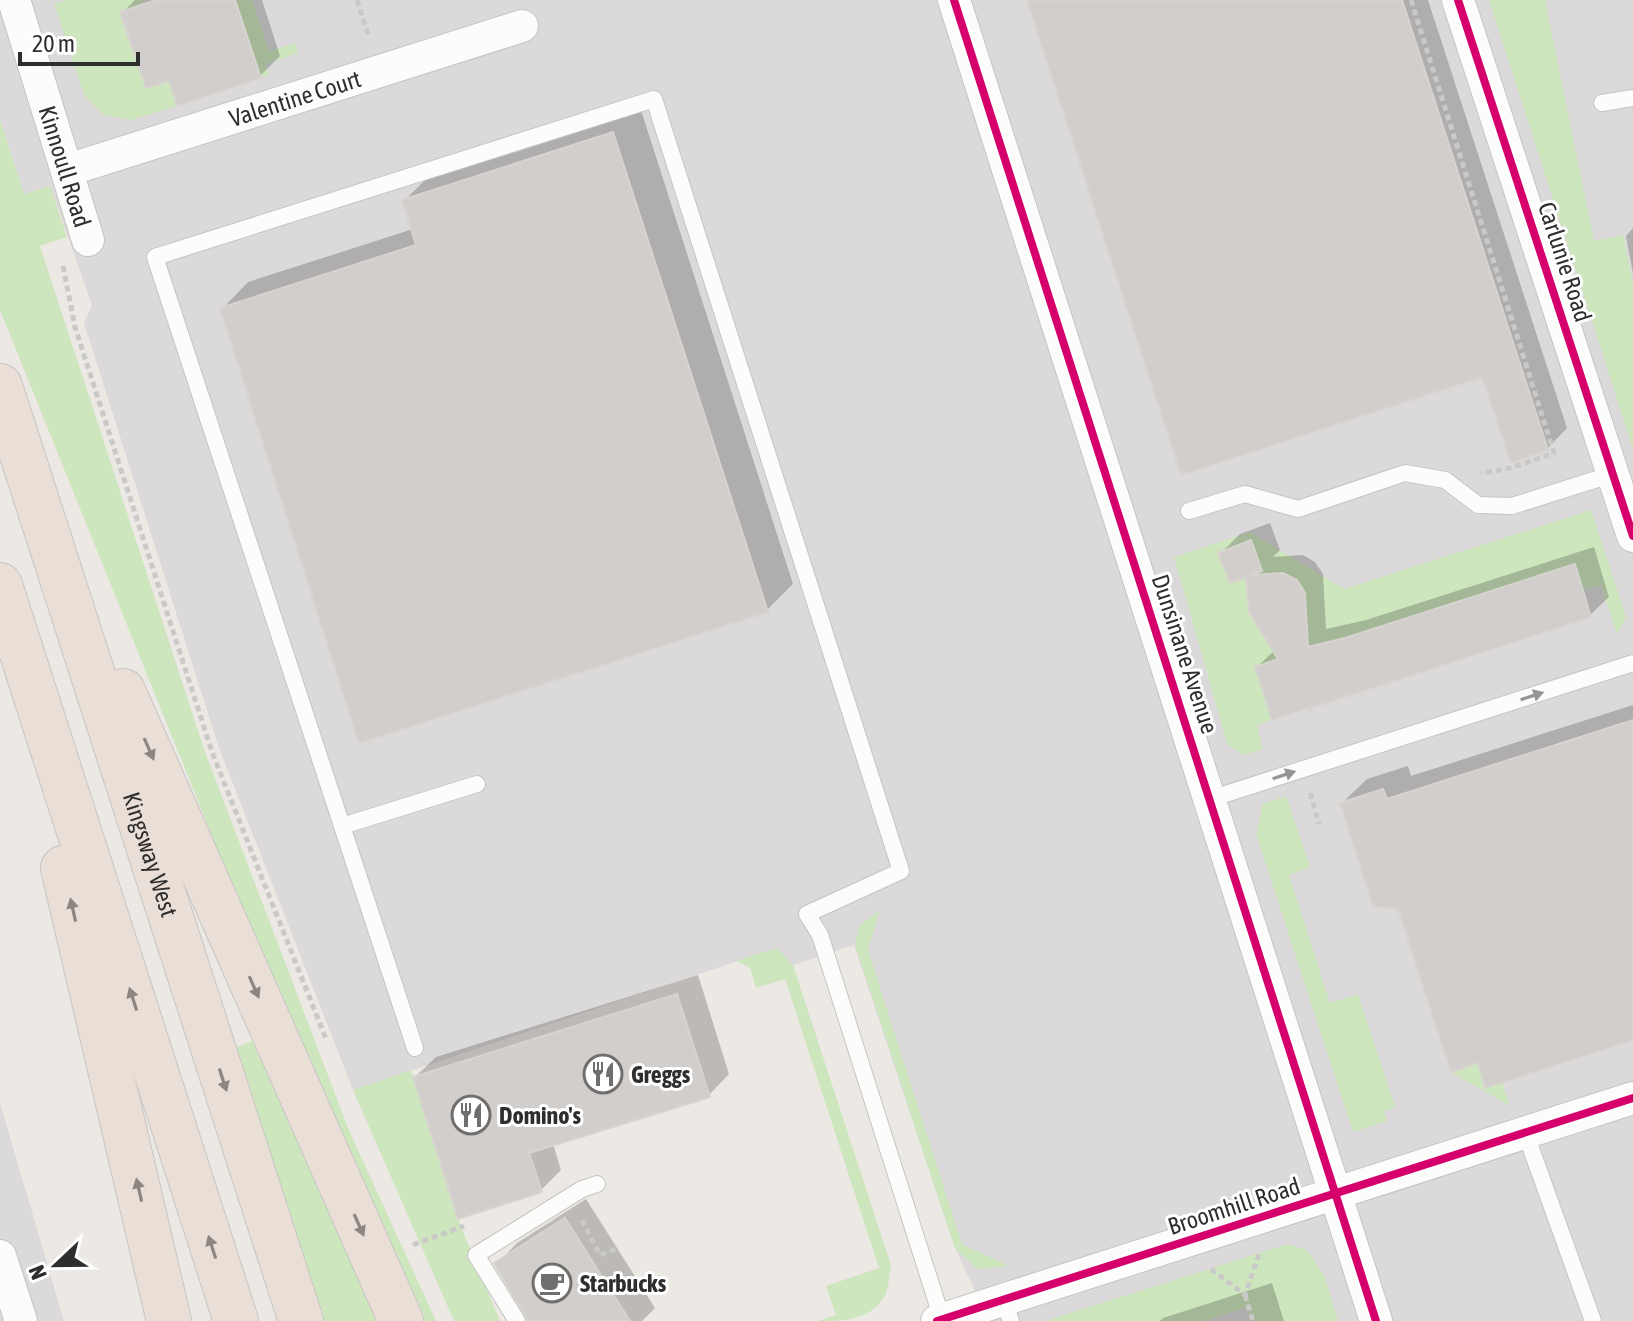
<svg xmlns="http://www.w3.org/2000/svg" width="1633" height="1321" font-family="'Asap Condensed',sans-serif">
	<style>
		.industrial { fill: #dcd9db }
		.green { fill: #cee6be }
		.shadow { fill: #0003 }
		.building { fill: #d1cecb; stroke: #d7d4d0; stroke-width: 2 }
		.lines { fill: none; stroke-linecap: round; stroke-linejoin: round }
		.lane-casing { stroke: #c5c4c5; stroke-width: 18 }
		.street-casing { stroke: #c5c4c5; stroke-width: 34 }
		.highway-casing { stroke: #c6c5c4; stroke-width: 46 }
		.path { stroke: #c9c9c8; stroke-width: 5; stroke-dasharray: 6 4; stroke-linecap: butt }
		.lane { stroke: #fcfcfb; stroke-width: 16 }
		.street { stroke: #fcfcfb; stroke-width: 32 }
		.highway { stroke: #eadfd6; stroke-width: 44 }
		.cycleway-casing { stroke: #fff; stroke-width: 13 }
		.cycleway { stroke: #d6006c; stroke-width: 8 }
		.oneway { fill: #959594 }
		.oneway2 { fill: #8c8682 }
		.labels { text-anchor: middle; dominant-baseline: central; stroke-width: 6; stroke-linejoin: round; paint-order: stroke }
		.street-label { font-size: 24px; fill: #2e2e2e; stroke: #fff }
		.poi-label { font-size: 24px; font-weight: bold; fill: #2e2e2e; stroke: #fff; text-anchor: start }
	</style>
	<rect width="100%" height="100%" fill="#ece8e4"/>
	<g class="industrial">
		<path d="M0,0H1633V1321H989L955,1248L854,945L793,965L777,948L353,1090L219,748L84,323L92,305L50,186L24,194L0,119Z"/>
		<path d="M0,1103L64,1321H0Z"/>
	</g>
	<g class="green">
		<path d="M67,0H143L144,4L120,12L146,88L169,81L177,106L131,120L104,115L84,95L54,4Z"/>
		<path d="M235,0H252L269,51L296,43L298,53L266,64L269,76L261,78Z"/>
		<path d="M1489,0H1545L1594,241L1623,235L1633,284V449Z"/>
		<path d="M0,119L24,194L50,186L67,237L40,246L205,752L348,1128L436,1321H418L331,1131L0,310Z"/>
		<path d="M1591,510L1626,617L1617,634L1601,585L1583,590L1574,564L1255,667L1272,720L1257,725L1263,749L1244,755L1227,744L1174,557L1250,532L1344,589Z"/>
		<path d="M1286,796L1310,867L1289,875L1330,1003L1358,994L1395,1107L1384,1111L1387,1121L1353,1132L1256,834L1263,804Z"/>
		<path d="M880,910L868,950L962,1244L1009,1266L977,1269L955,1248L855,945L860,925Z"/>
		<path d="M777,948L793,965L891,1265C889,1274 889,1290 884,1297C869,1321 843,1321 818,1321L836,1315L826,1286L879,1268L785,979L756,988L750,968L736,961Z"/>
		<path d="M252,1041L378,1321H321L235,1048Z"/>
		<path d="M1478,1063L1485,1087L1502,1082L1510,1106L1451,1072Z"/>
		<path d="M411,1070L461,1227L500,1321H454L353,1090Z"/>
		<path d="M1288,1244L1307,1250L1325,1277L1338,1321H1252L1245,1308L1205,1321H1045Z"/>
	</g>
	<g class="shadow">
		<path d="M135,0H262L280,56L260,76L171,78L123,12Z"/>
		<path d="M1029,0H1428L1567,428L1547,449L1484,375Z"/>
		<path d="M640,107L793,584L767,610L222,309L248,282L413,229L404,201L430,175Z"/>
		<path d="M1633,228V274L1626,236Z"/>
		<path d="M1270,523L1280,550L1273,557L1303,555L1315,562L1323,574L1326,629L1366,620L1594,547L1609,597L1590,615L1317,703L1311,709L1257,667L1275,650L1248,574L1221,553L1240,534Z"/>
		<path d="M1633,705V1038L1479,1061L1342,803L1367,779L1408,766L1411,776Z"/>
		<path d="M698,975L729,1074L709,1095L553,1144L561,1170L540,1191L415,1077L436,1057Z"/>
		<path d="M586,1199L655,1308L642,1321H528L497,1264L517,1243Z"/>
		<path d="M1272,1283L1284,1321H1160L1163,1318Z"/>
	</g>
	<g class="building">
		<path d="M156,0H235L261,78L177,106L169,81L146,88L120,12Z"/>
		<path d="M1027,0H1402L1548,450L1511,463L1482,377L1181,475Z"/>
		<path d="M613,132L768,612L359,743L220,308L416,245L402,200Z"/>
		<path d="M1251,540L1262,571L1251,575L1283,573L1297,580L1305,593L1308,647L1345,638L1575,564L1591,617L1311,708V712L1308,708L1272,720L1255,667L1278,659L1249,612L1246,577L1230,583L1218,553Z"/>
		<path d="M1633,720V1040L1485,1088L1478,1063L1451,1072L1398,909L1373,906L1340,803L1383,789L1387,799Z"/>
		<path d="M677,994L710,1097L529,1153L542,1192L458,1219L413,1077Z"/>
		<path d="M565,1218L630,1321H528L494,1263Z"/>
	</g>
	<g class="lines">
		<defs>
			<g id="lane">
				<path d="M1602,103L1633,98"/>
				<path d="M1189,511L1245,494L1298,509L1405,473L1445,480L1478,505L1512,506L1613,474"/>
				<path d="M1210,799L1633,663"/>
				<path d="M342,826L477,784"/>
				<path d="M415,1048L155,257L654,99L901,871L807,914L820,935L942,1319"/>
				<path d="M1525,1132L1593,1321"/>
				<path d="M1004,1300L1011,1321"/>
				<path d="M517,1321L476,1255L582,1189L597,1184"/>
			</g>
			<g id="street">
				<path id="s1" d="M14,0L88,240"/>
				<path d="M954,0L1376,1321"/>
				<path d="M1458,0L1633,536"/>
				<path id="s2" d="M68,170L522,26"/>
				<path d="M0,1256L21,1321"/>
				<path d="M937,1321L1633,1098"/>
			</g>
			<g id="highway">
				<path id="s3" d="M0,386L301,1321"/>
				<path d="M0,585L236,1321"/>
				<path d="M123,691L401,1321"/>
				<path d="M63,868L169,1321"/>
			</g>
		</defs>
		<use href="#lane" class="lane-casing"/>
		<use href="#street" class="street-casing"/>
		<use href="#highway" class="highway-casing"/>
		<g class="path">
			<path d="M357,0L369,37"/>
			<path d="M1411,0L1554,453L1511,468L1481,473"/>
			<path d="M63,266L75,327L212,752L326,1039"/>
			<path d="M1310,793L1319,824"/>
			<path d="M582,1220L600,1255L617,1249"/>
			<path d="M413,1245L464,1226"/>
			<path d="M1211,1269L1245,1295L1259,1254"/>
			<path d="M1245,1295L1253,1321"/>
		</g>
		<use href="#lane" class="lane"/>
		<use href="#street" class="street"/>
		<use href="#highway" class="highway"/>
		<defs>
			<g id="cycleway">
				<path d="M954,0L1376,1321"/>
				<path d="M1458,0L1633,536"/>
				<path d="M937,1321L1633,1098"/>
			</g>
		</defs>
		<use href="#cycleway" class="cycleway-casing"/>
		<use href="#cycleway" class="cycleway"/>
	</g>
	<defs><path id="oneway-solid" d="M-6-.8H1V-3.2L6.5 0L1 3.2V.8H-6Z" transform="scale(2)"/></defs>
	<g class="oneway">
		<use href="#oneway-solid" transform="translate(1532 696) rotate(-18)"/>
		<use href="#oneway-solid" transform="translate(1284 775) rotate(-18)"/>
	</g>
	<g class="oneway2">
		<use href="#oneway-solid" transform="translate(149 749) rotate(66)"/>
		<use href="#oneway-solid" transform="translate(73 910) rotate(-103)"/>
		<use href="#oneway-solid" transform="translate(254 987) rotate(66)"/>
		<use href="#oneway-solid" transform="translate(133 999) rotate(-108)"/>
		<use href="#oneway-solid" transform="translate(223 1080) rotate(72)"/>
		<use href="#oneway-solid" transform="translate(139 1190) rotate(-103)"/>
		<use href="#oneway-solid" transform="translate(359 1225) rotate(66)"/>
		<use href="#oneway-solid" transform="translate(212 1247) rotate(-108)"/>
	</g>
	<defs>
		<symbol id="restaurant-ring" viewBox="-11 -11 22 22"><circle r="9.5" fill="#fff" stroke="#706f6e" stroke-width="1.5"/><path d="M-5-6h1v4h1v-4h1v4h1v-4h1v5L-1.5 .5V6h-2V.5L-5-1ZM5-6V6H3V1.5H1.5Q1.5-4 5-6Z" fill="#706f6e"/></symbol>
		<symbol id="cafe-ring" viewBox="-11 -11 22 22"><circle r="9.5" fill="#fff" stroke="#706f6e" stroke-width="1.5"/><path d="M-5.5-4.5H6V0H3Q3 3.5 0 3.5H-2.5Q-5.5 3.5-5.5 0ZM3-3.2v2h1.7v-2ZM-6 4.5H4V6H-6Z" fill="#706f6e"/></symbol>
	</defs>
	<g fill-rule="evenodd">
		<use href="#restaurant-ring" x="581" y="1052" width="44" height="44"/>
		<use href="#restaurant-ring" x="449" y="1093" width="44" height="44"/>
		<use href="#cafe-ring" x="530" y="1261" width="44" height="44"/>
	</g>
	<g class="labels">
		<g class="street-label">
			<text stroke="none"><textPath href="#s2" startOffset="238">Valentine Court</textPath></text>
			<text stroke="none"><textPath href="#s1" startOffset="174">Kinnoull Road</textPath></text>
			<text transform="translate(1565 262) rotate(72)">Carlunie Road</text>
			<text transform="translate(1185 654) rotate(72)">Dunsinane Avenue</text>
			<text stroke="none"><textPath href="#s3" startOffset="492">Kingsway West</textPath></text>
			<text transform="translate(1234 1206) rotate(-18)">Broomhill Road</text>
		</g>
		<g class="poi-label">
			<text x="631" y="1074">Greggs</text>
			<text x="499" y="1115">Domino's</text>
			<text x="580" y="1283">Starbucks</text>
		</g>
	</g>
	<g transform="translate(56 1265) rotate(248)" stroke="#ffffff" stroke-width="6" paint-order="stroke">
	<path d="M0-6L14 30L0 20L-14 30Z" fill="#2e2e2e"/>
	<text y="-12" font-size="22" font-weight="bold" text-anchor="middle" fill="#2e2e2e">N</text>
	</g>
	<path d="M20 52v12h118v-12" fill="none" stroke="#2e2e2e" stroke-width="4"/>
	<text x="32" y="52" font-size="24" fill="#2e2e2e" stroke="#ffffff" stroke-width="6" paint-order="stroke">20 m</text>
</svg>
